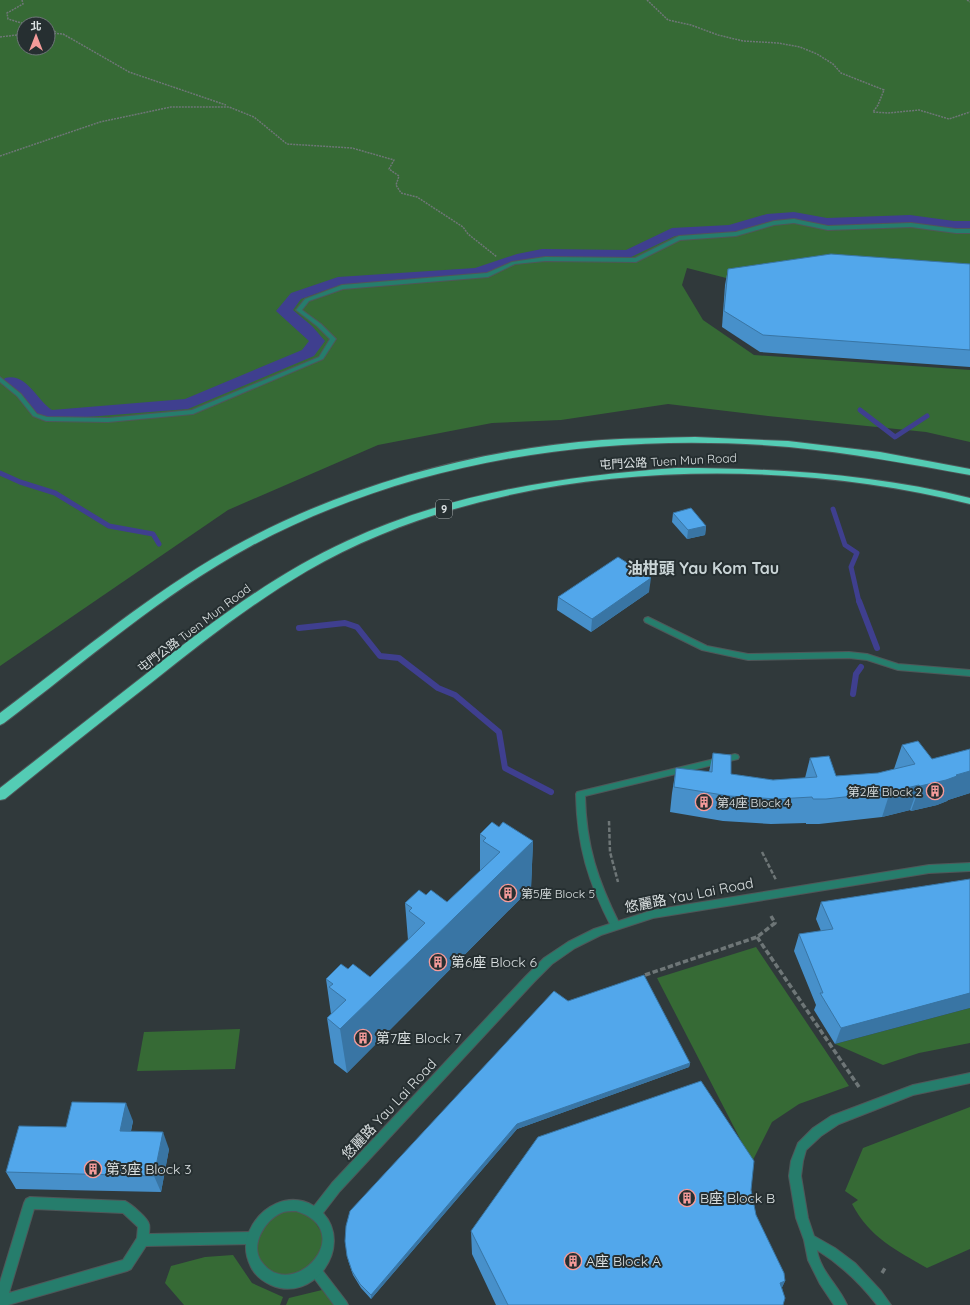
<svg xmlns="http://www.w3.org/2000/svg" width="970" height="1305" font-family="Quicksand,'Noto Sans TC',sans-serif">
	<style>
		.green { fill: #366a35; fill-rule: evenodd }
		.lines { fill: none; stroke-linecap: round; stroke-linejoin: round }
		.stream-far1 { stroke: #3f3f8f; stroke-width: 5 }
		.stream { stroke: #3f3f8f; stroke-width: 6 }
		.canal { fill: #3f3f8f; fill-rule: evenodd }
		.lane-casing { stroke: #4f5759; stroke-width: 2 }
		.street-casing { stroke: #4f5759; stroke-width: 2 }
		.highway-casing { stroke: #4f5759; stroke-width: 2 }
		.path-far2 { stroke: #6e7677; stroke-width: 1.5; stroke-dasharray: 2 1; stroke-linecap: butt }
		.path-far1 { stroke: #6e7677; stroke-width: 2.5; stroke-dasharray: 4.5 2; stroke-linecap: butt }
		.path { stroke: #6e7677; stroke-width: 3.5; stroke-dasharray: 5.5 2.5; stroke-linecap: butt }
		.lane { fill: #267d6c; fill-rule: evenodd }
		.street { fill: #267d6c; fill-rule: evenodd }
		.highway { fill: #54ccb4; fill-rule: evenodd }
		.wall { fill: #4790ca }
		.shaded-wall { fill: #3975a4 }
		.building { fill: #52a7eb; stroke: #3975a4 }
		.labels { text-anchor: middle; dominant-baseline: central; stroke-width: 4; stroke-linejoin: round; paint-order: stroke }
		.shield { fill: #262f31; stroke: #a5acad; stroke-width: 1 }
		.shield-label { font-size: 11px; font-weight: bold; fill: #dbe1e2 }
		.street-label { font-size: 12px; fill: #dbe1e2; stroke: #262f31 }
		.poi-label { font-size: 12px; fill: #dbe1e2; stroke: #262f31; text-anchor: start }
		.near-street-label { font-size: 14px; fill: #dbe1e2; stroke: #262f31 }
		.near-poi-label { font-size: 14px; fill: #dbe1e2; stroke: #262f31; text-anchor: start }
		.district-label { font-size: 16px; font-weight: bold; fill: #cad5d7; stroke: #262f31 }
	</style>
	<rect width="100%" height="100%" fill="#30393b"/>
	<g class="green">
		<path d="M0,0H970V266L738,281L687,268L682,285L703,320L754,355L970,370V442L926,432L768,416L668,404L561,420L492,423L378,445L228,510L0,666ZM24,24H48V48H24Z"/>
		<path d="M756,947L849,1086L799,1104L772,1122L752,1162L657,978Z"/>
		<path d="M970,1008V1043L919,1053L883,1065L835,1044Z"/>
		<path d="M240,1029L235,1069L137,1071L144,1032Z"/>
		<path d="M970,1107V1249L927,1268C896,1250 870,1238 852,1204L858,1200L845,1191L863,1148Z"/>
		<path d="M291,1210L302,1212L311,1216L322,1233L323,1243L315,1263L296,1276L275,1275C270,1271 262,1266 259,1260C250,1243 264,1221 279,1213C283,1212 287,1211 291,1210Z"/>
		<path d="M233,1255L252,1283L283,1297L280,1305H184L165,1283L171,1266L205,1257Z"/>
		<path d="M322,1290L335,1305H286L289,1298Z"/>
	</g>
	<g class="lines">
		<g class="stream-far1">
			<path d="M860,410L895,437L927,416"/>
			<path d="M0,473L20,482L55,493L109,526L153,534L159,544"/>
			<path d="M833,509L845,545L857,553L851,567L859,602"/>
		</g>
		<g class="stream">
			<path d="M859,601L877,648"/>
			<path d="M299,628L345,623L357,627L380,656L399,658L438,688L455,695L499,732L505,768L551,792"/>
			<path d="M853,694L856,674L861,667"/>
		</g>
		<path class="canal" d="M794,212L827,218L910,215L954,221H970V229H954L910,223L827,226L794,220L768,222L730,233L675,236L629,258L542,257L525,261L477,276L340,285L301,299L293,310L312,326L325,341L314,356L188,409L49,420C33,416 27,401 15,391C11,387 6,386 3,381L5,378C26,372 37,400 52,410L185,399L302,350L309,341L276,311L291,293L338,277L475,268L517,254L542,249L626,250L672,228L729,225L767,214Z"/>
		<defs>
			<g id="lane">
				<path d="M794,219L828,226L911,223L956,229H970V233H956L911,227L828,230L794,223L774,225L736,236L680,240L636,262L545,261L515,264L488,277L343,289L309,301L302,310L321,324L336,339L323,359L193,414L108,422L46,421L33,416L17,396L0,382V377L21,394L37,414L47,417L108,418L192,410L319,357L330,339L317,326L296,310L305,299L342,285L487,273L512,262L545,257L635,258L679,236L736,232L774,221Z"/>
				<path d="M648,617L707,646L748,654L849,652L867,654L898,664L970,670V676L898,670L867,660L849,658L748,660L702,650L645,622L644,620L645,618Z"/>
				<path d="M735,754L738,755L739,757L738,759L585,796C586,846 598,881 620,925L618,928L615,929L612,928C588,882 577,846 576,794L577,792Z"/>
				<path d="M30,1197L125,1201C131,1204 148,1218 149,1224C150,1227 149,1231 149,1234L252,1232L256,1234L258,1238L256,1242L252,1244L146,1246L131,1269L127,1271L8,1305H0V1282L24,1203L26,1199ZM34,1209L123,1213L138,1227L137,1238L123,1260L9,1293Z"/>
				<path d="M315,1264L319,1266L346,1301L348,1305H334L311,1274L309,1270L311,1266Z"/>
			</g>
			<g id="street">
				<path d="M970,863V871L929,873L653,918L601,935L575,948L552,964L534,982L340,1191L323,1213C354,1247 313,1304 271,1285C262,1281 255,1275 251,1267C245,1255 244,1244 249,1232C260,1206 289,1191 314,1206L332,1183L526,976L544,958L568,942L594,929L653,910L929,865ZM296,1211C360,1231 292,1305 261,1261C250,1245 265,1220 281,1213C285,1211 291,1211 296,1211Z"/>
				<path d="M970,1073V1083L913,1095L839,1124L821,1136L806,1150L803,1161L801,1176L808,1218L814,1236L835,1248L855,1263L881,1291L891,1305H877C860,1283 841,1265 817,1250C820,1271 839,1286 847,1305H834L820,1284L808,1260L804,1240L796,1218L789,1176L791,1161L798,1143L813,1128L831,1116L913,1085Z"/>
			</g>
			<g id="highway">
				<path d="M695,437L788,441L880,452L970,469V475C910,464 850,453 789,447C607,431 413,459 251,546C162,594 85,662 4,723L0,725V713C70,661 137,604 212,559C327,490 468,450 602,440C633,438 664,438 695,437Z"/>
				<path d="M676,468C775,468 874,474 970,498V504C763,452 494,462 307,571C251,604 201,643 151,683C102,721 53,760 5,799L0,800V788C49,750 97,712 146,674C209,624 273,575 347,541C450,493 564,476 676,468Z"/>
			</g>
		</defs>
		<use href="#lane" class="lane-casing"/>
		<use href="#street" class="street-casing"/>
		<use href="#highway" class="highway-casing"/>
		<g class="path-far2">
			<path d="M22,0L23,4L7,13L8,19L25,24"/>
			<path d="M647,0L668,20L691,25L718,35L743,41L778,43L800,47L817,54L833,64L841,73L884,90L878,105L873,112L888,113L919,110L949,119L970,112"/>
			<path d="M967,0L970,2"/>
			<path d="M48,30L57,32"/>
			<path d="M48,33L63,34L129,72L226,105"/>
			<path d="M0,37L24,34"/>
			<path d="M0,156L100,122L171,107H229L254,117L287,144L352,148L394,160L389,169L399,176L396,185L401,193L417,197L463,227L468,234L497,257"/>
		</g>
		<g class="path-far1">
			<path d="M609,821L610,852L618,882"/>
			<path d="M762,852L776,880"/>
		</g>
		<g class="path">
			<path d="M757,937L859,1087"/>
			<path d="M645,975L757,937L775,923L771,916"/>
			<path d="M882,1273L885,1268"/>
		</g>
		<use href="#lane" class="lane"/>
		<use href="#street" class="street"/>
		<use href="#highway" class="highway"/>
	</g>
	<g class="wall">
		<path d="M970,264V367L760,352L722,327L725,285L728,269Z"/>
		<path d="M673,513L706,526L705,535L687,539L672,522Z"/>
		<path d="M649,592L591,632L557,610L558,597Z"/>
		<path d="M902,745L932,759L970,749V793L948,800L947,801L937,805L911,811L910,810L882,817L819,824H806V823L771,824L723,821L670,812L672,793L676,768L709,772L713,753L731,774L773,780L805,778L810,758L836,776L878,773L894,769Z"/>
		<path d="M499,827L533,841L531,888L347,1073L334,1063L327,1018L331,1014L326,979L348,969L370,977L408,940L405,903L426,895L447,902L480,871V834Z"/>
		<path d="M970,879L835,1044L814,1010L816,1005L794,951L799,934L821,931L816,919L821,902Z"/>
		<path d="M568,1001L690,1063L689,1067L517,1129L371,1299L361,1288L353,1275L348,1260L345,1241Z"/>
		<path d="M133,1121L131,1131L169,1149L161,1192L16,1189L6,1172L66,1127Z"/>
		<path d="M751,1190L756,1215L785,1281L782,1287L783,1305H496L472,1254L471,1231Z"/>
	</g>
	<g class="shaded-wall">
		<path d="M706,526L705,535L687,539L688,530Z"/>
		<path d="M651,578L649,592L591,632L592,619Z"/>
		<path d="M970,771V793L948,800L947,801L937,805L911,811L920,786Z"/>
		<path d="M919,785L910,810L882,817L890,792Z"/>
		<path d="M533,841L531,888L347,1073L340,1029Z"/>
		<path d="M970,993V1008L835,1044L841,1028Z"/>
		<path d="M690,1063L689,1067L517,1129L371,1299V1295L517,1124Z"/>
		<path d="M126,1103L133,1121L127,1148L120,1131Z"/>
		<path d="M163,1132L169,1149L161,1192L154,1176Z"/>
		<path d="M785,1281L775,1303L780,1283Z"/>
	</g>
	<g class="building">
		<path d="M831,254L970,264V350L763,335L724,311L728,269Z"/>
		<path d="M691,508L706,526L688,530L673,513Z"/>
		<path d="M618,557L651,578L592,619L558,597Z"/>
		<path d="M918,741L932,759L970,749V771L956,775L957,776L946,780L920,786L919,785L890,792L826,799H813L812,797L777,799L729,796L674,787L676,768L712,772L713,753L731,755V774L773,780L817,777L810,758L829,756L836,776L878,773L915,764L902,745Z"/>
		<path d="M492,822L499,827L503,822L533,841L340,1029L327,1018L346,1000L329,987L333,984L326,979L341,964L348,969L353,964L370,977L425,923L409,911L412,908L405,903L419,890L426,895L431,890L447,902L500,852L483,841L486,838L480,834Z"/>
		<path d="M970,879V993L841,1028L820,993H823L799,934L833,929L821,902Z"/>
		<path d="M644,975L690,1063L517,1124L371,1295L360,1284L352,1271L347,1256L345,1241L346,1226L350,1211L554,991L568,1001Z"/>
		<path d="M701,1081L754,1161L751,1190L756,1215L784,1273L785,1281L780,1283L785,1298L783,1305H508L471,1231L538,1137Z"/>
		<path d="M72,1102L126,1103L120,1131L163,1132L154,1176L6,1172L19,1126L66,1127Z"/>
	</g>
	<defs>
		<symbol id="building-ring" viewBox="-11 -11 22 22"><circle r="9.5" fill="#262f31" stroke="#f59b9a" stroke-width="1.5"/><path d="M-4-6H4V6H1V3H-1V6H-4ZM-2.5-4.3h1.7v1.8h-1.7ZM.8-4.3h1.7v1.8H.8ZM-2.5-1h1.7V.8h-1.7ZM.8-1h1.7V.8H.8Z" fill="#f59b9a"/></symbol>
	</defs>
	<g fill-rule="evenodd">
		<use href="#building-ring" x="925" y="781" width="20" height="20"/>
		<use href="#building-ring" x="694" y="792" width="20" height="20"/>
		<use href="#building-ring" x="498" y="883" width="20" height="20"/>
		<use href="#building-ring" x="428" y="952" width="20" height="20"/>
		<use href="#building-ring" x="353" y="1028" width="20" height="20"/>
		<use href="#building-ring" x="83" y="1159" width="20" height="20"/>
		<use href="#building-ring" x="677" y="1188" width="20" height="20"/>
		<use href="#building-ring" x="563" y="1251" width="20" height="20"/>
	</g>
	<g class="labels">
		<rect class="shield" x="436" y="500" width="16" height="18" rx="3"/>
		<g class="shield-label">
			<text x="444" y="509">9</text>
		</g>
		<g class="street-label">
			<text transform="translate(668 461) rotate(-3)">屯門公路 Tuen Mun Road</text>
			<text transform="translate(194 628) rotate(-37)">屯門公路 Tuen Mun Road</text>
		</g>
		<g class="poi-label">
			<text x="922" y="791" text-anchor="end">第2座 Block 2</text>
			<text x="717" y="802">第4座 Block 4</text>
			<text x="521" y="893">第5座 Block 5</text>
		</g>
		<g class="near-street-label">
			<text transform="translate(689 895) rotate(-11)">悠麗路 Yau Lai Road</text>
			<text transform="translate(389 1109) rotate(-47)">悠麗路 Yau Lai Road</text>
		</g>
		<g class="near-poi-label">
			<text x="451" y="962">第6座 Block 6</text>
			<text x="376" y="1038">第7座 Block 7</text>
			<text x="106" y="1169">第3座 Block 3</text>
			<text x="700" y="1198">B座 Block B</text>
			<text x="586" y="1261">A座 Block A</text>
		</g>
		<g class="district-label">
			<text x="703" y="568">油柑頭 Yau Kom Tau</text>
		</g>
	</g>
	<g transform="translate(36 36)"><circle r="19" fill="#262f31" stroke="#6e7678"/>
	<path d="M0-3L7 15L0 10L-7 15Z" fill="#f59b9a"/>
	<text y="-6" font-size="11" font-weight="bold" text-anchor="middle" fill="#dbe1e2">北</text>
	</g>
</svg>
